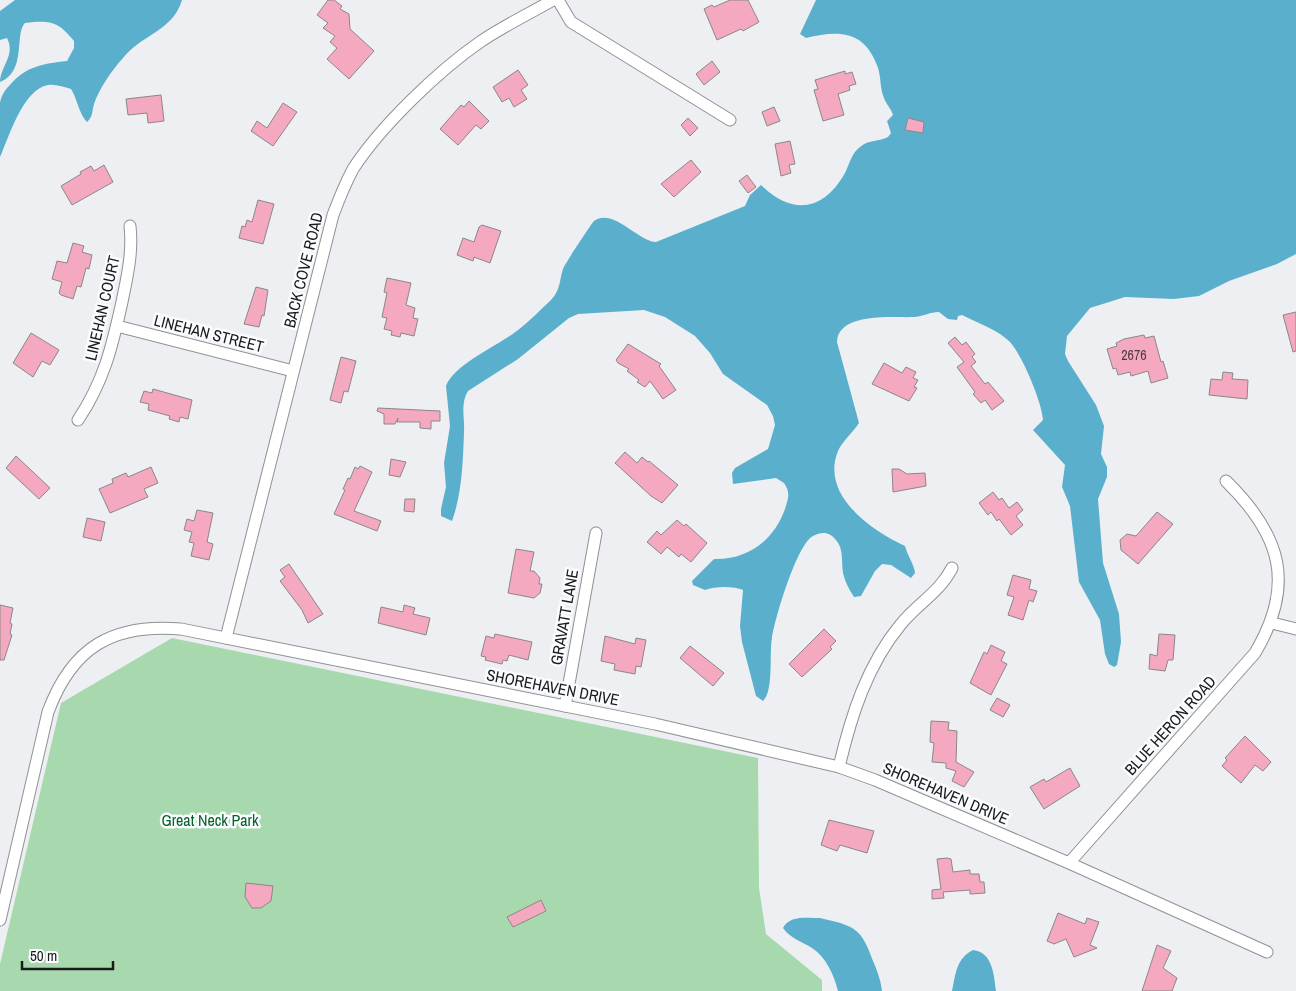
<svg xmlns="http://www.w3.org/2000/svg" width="1296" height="991" font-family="'Archivo Narrow',sans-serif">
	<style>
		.green { fill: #a8d9ae }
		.water { fill: #5ab0cc }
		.building { fill: #f4a9c0; stroke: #8b8788 }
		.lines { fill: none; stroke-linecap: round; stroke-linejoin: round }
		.minor-casing { stroke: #8f9194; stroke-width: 13 }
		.minor { stroke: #fff; stroke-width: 11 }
		.labels { text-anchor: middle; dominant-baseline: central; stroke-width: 5; stroke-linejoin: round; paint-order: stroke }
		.number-label { font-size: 14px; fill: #503e44 }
		.street-label { font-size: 16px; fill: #191a1b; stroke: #fafcff }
		.park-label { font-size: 16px; fill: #056125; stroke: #fafcff }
	</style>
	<rect width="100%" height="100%" fill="#edeff2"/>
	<path class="green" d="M172,638L758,758L759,888L766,934L822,980V991H0V964L61,703Z"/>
	<g class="water">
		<path d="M15,0H182C173,31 141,35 123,58C112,70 99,89 94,104C92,111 93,117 87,122C79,114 77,98 71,89C64,87 55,84 48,85C23,89 9,137 0,157C0,140 0,120 0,103C1,96 5,90 9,86C26,66 42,64 67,61L74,48V41C58,21 50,20 25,23C14,34 27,71 0,82C0,67 16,55 7,38L0,40V11Z"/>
		<path d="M816,0H1296V254L1277,264L1229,281L1199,296L1174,299L1125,297L1090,308L1067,336L1065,354L1068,361L1096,405L1104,426L1101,454L1107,467V477L1098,499L1103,563L1119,614L1121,642L1117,665L1114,667L1109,664L1105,654L1100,620L1079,582L1070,506L1062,487L1065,465L1033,430L1043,420C1042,402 1022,355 1010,342C998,330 978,323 962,315L958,316L957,320L948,319L939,312C930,312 924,316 915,317C893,318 838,312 837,342L859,423C853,432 842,442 838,451C820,495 872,531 905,546C908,557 914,564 915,573L911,578L891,565L882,564L875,571L861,596L854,597C849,589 845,582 843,573C841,561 844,549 836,540C830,532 822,531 813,536C797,544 775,618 772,638C769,653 774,691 763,701L756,696L742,642L740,626L743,590C734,586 715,586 705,590L693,585L692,581L714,559C748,560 774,540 785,509C788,499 791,493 784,483L776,478L733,484L732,473L735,468L768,449L775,425L773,416L767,405L723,374L710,353L695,336L665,317L644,310L578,314L569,318L518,359L468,391C460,404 465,418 464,432C463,461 462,494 452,521L441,516V509L446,487L444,463L450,426L446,386C454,365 495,347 514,333C527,324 539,311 551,300C561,289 559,281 563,269C564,265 592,223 594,221C613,207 639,242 656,242L745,206L750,195L761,185C792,215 823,212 845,173C850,163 851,154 860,147C869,139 879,142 888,137L891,133L887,121L893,115C891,108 886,104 884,98C880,89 881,77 878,68C865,30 839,30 806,38L800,34Z"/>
		<path d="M820,918C854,926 861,927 873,961C877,970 881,981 882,991H838C834,975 826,957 812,948C801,941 791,939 783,928C789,915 807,918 820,918Z"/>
		<path d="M973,950C993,952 994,976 996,991H952C956,973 956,959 973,950Z"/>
	</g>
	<g class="building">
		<path d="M328,0H334L342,6L340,9L349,14L350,29L374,51L349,79L327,59L337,48L330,42L335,36L323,28L328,23L317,15Z"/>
		<path d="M730,0H748L759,22L743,31L741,29L717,40L704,9L712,5L714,7Z"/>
		<path d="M712,61L720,72L704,85L696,74Z"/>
		<path d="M518,70L528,85L521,90L527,99L514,107L509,98L502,102L493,87Z"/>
		<path d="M845,71V74L852,72L856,84L849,86L850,90L838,94L844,115L823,121L814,90L818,89L815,80Z"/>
		<path d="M161,95L164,121L148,123L147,113L128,115L126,99Z"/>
		<path d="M469,101L489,121L481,129L476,125L458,145L440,129L461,105L464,107Z"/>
		<path d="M283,103L297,112L273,146L251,131L257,121L267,128Z"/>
		<path d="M774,107L780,121L767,126L762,112Z"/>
		<path d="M688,118L698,128L690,136L681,125Z"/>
		<path d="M908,118L924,122L923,133L905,130Z"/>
		<path d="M790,141L795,164L789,165L791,173L781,176L775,144Z"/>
		<path d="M691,160L701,172L674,197L661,184Z"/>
		<path d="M104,165L113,182L72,205L61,186L81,174L80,172L91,166L94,171Z"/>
		<path d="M747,175L756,187L748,193L739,181Z"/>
		<path d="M258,200L274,204L263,244L239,238L242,226L245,227L247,220L252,222Z"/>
		<path d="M482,225L501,231L490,263L474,257L473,261L457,255L463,238L474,242L479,227Z"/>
		<path d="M73,243L84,246L82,252L92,255L89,269L86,268L81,287L77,286L73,299L61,295L59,293L62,282L52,279L57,261L67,263Z"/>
		<path d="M387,278L411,283L406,305L415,308L413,318L418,319L414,336L401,333L400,337L391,335L392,331L384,329L387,318L382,317L387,293L384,292Z"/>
		<path d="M256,287L268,290L264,316L262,315L259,327L244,324Z"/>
		<path d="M1296,312V351L1293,352L1283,315Z"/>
		<path d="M31,333L59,350L50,365L42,361L33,377L13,363Z"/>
		<path d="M1144,335L1145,338L1154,336L1161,362L1163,361L1168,378L1151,383L1148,371L1131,376L1130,372L1118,375L1116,368L1113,369L1107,349L1117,346L1116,343L1124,339Z"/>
		<path d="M955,337L962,345L966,342L975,354L972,357L976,362L971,366L985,384L988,382L1004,401L992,410L985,400L981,403L973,394L975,392L957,367L964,362L948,343Z"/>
		<path d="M628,344L661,364L659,366L676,390L663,399L650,381L645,387L637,382L639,380L627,371L629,369L618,363L616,360Z"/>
		<path d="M341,357L356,361L348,392L344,391L341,403L330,400Z"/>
		<path d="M884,363L902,373L906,367L916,372L913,378L918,380L914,387L917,388L909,401L872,384Z"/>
		<path d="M1223,372L1233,373L1232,379L1248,380L1247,399L1209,395L1211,379L1222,380Z"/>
		<path d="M153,389L192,400L188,419L180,417L179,422L169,419L170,416L148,410L149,404L140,402L144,391L152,393Z"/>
		<path d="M378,408L440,411V421H431V429L420,428V422H397L398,418L395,424H384V414L377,411Z"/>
		<path d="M625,452L637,463L642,457L648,462L649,461L678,485L662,503L651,496L615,463Z"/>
		<path d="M16,456L50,488L39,499L6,468Z"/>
		<path d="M391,459L406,462L400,477L389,475Z"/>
		<path d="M360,466L372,472L354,511L381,521L377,531L334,514L345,490L343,489L348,478L350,479L355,467L358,469Z"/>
		<path d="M151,467L158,483L144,489L148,497L110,513L99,489L113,483L112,479L126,473L128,477Z"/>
		<path d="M892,469H899L907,474L925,473L926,486L893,492Z"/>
		<path d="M993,492L999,500L1002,498L1009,508L1017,502L1023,510L1016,516L1023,525L1011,535L999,519L997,521L991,512L988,515L979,503Z"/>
		<path d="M405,499H415L414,512L404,511Z"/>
		<path d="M197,510L213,513L207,542L213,544L209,560L191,556L194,543L189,542L192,532L184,530L187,519L194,521Z"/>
		<path d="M1157,512L1173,524L1138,564L1121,550L1120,540L1127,534L1136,536Z"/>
		<path d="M87,518L105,522L101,541L83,537Z"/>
		<path d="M677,520L684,526L686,524L707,543L691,562L681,554L679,557L667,547L661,554L647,542L657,531L661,535Z"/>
		<path d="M516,549L534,552L530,571H534L540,578L539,584H542L540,593L534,598L508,593Z"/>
		<path d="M289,564L323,614L308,623L302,610L280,581L285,577L280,570Z"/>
		<path d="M1013,575L1031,580L1029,589L1037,591L1033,602L1029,600L1023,620L1008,615L1014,597L1007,595Z"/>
		<path d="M0,605L13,608L10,623L12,624L10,634L12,635L4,660H0Z"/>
		<path d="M404,605L415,608L413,614L430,618L426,635L378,623L381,607L403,612Z"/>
		<path d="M824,629L836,641L830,647L832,649L802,677L789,664Z"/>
		<path d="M495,634L532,642L528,660L509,655L507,661L503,660L502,664L485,660L486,657L481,656L486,636L494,638Z"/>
		<path d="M1159,634L1175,635L1173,660H1168L1165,671L1149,669L1150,654L1157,656Z"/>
		<path d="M605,636L635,644L636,638L646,640L641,667L636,666L635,674L614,670L615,664L601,661Z"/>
		<path d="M991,645L1005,652L1001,661L1007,664L991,695L970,683L984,652L987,654Z"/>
		<path d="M690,646L724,673L713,686L680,658Z"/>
		<path d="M997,698L1010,705L1003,717L990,710Z"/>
		<path d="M931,721L949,722L948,730L957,731L956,762L974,772L964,787L952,781L956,771L946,768V763L932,762L934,743L930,742Z"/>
		<path d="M1245,736L1271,762L1263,771L1255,765L1241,783L1222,766L1227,760L1225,758Z"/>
		<path d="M1070,768L1080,786L1044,809L1030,787L1044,779L1046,782Z"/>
		<path d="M829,820L874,831L867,853L840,845L837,851L821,845Z"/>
		<path d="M947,858L951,859L953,872L970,870V874H979L980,882H984L985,893L970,894V890L943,892L944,898L932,899V890L941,889L937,859Z"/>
		<path d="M246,883L273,886L271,901L261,908H252L245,897Z"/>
		<path d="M541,900L546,911L513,927L507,917Z"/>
		<path d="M1058,913L1085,924L1087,918L1099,922L1090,945L1097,948L1074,957L1066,939L1054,944L1047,941Z"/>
		<path d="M1157,945L1171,951L1163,968L1177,978L1172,991H1142Z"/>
	</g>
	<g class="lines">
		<defs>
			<g id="minor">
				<path d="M558,0L571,22L730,120"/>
				<path d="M117,326L293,371"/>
				<path d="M78,420C104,381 112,347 122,302C127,277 133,253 130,226"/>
				<path d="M1272,623L1296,629"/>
				<path d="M226,638L333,215C339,199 345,184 353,169C380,127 438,71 480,42C503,26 529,14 553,0"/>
				<path d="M565,706L596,533"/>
				<path d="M839,767C851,716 867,665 901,624C917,604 940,592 952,568"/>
				<path d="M1069,863L1255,653C1296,584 1281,535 1226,481"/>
				<path d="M0,920L48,712C72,647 113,623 181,629L655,724L839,767L875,780L1069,863L1267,952"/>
			</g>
		</defs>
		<use href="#minor" class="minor-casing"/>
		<use href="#minor" class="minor"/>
	</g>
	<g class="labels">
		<g class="number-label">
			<text x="1134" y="355">2676</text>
		</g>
		<g class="street-label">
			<text transform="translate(303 270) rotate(-76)">BACK COVE ROAD</text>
			<text transform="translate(102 308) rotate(-77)">LINEHAN COURT</text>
			<text transform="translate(209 333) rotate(14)">LINEHAN STREET</text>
			<text transform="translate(564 617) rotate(-80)">GRAVATT LANE</text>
			<text transform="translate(553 687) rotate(11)">SHOREHAVEN DRIVE</text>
			<text transform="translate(1170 725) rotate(-48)">BLUE HERON ROAD</text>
			<text transform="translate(946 793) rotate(23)">SHOREHAVEN DRIVE</text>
		</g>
		<g class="park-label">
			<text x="210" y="820">Great Neck Park</text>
		</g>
	</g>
	<path d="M22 961v8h91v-8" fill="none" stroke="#191a1b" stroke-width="2.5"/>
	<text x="30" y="961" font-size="15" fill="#191a1b" stroke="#fafcff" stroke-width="4" paint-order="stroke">50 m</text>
</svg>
